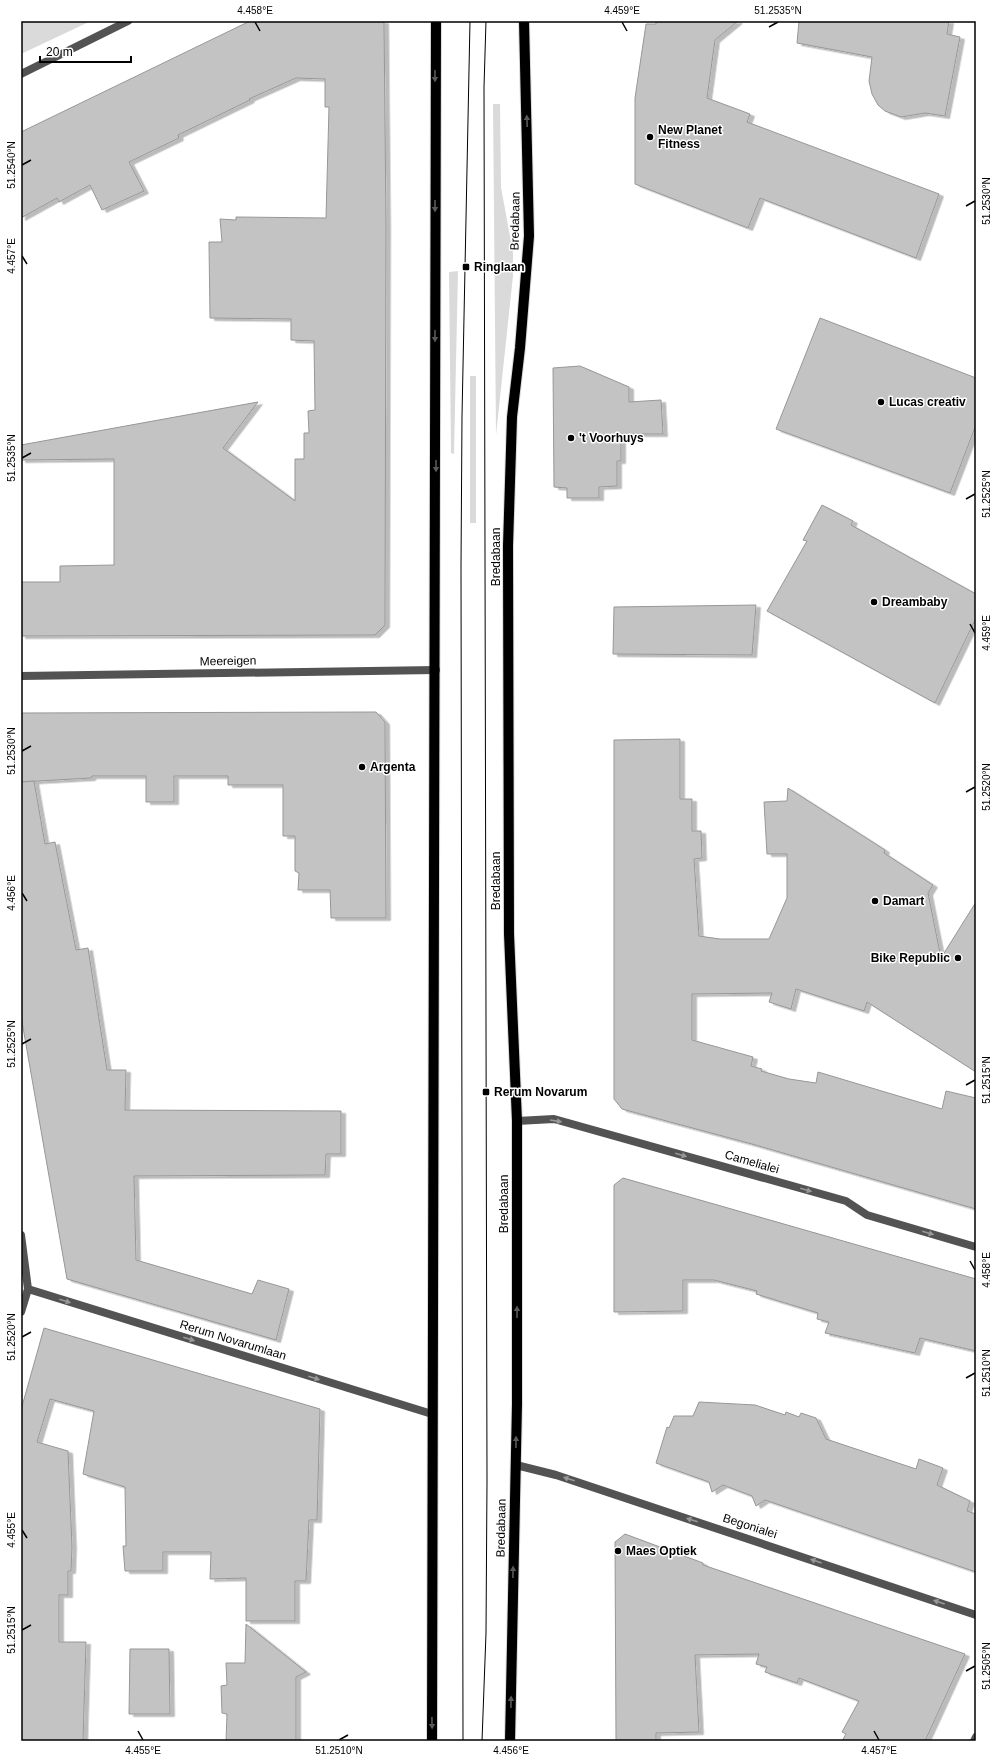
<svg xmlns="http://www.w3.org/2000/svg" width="997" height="1762" font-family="Arial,sans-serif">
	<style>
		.green { fill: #dadada }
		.building { fill: #c3c3c3; stroke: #979797; filter: url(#shadow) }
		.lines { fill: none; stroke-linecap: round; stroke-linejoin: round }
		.primary-casing { stroke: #dbdbdb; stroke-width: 12 }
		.minor { stroke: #535353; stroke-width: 8 }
		.tertiary { stroke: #535353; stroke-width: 8 }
		.primary { stroke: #000; stroke-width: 10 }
		.tram { stroke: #000; stroke-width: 1 }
		.oneway { fill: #595959 }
		.oneway2 { fill: #989898 }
		.ticks { fill: none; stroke: #000; stroke-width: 1.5 }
		.poi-dot { fill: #000; stroke: #fff; stroke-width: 1.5 }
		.labels { text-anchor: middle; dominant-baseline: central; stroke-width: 3; stroke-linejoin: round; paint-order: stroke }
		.poi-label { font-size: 12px; font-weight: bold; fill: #000; stroke: #fff; text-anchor: start }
		.street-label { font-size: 12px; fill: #000; stroke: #fff }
		.neatline { fill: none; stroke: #000; stroke-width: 1.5 }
		.ticks-label { font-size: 10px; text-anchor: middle; fill: #000 }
	</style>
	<defs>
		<filter id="shadow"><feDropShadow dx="4.5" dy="2.5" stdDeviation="0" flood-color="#0004"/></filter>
	</defs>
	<rect width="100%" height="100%" fill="#fff"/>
	<g class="green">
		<path d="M21,21H91L21,54Z"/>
		<path d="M493,104H500L501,187L513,253V276L496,435Z"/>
		<path d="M458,271L454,454L451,453L449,272Z"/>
		<rect x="470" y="376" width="6" height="147"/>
	</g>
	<g class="building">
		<path d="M250,21H384L386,224L385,625L375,635L21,636V582H60V566L114,565V459L21,460V445L258,402L223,448L295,501V459H304V433H309L308,411L315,410L314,341L291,340V319L210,318L209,242H222L220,219L236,220V217L326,218L329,107H325V79L296,78L249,99L250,100L178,135L179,138L129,162L144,191L102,210L90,185L59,202L57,198L21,218V132Z"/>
		<path d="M656,21H738L715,40L707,98L750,114L747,122L939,194L916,258L760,198L748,228L635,184V98L646,24H656Z"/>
		<path d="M799,21H949L947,34L960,37L945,116L925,113L901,117L885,111L878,105L872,94L869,81L872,57L797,43Z"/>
		<path d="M820,318L976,378V425L950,493L776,429Z"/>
		<path d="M580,366L629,387V402L661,400L663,434H621V461H617V486L599,487V498H567V488L554,487L553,368Z"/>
		<path d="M822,505L853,521L851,525L976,594V618L935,703L767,611L807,541L803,540Z"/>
		<path d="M756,605L752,655L613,654L614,607Z"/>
		<path d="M376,712L385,722L386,918H331L330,890H298L299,873L295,871V836H283V785H228V776H174V802H146V776H92L91,778L21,782V713Z"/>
		<path d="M680,739V799H692V831H701L702,858L694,859L699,936L720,939H769L787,898V854H767L764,802L787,801L788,788L885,850L884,853L933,885L928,893L941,958L976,902V1072L867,1002L864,1011L796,989L791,1009L769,1002L772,993L692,994V1040L753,1057L751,1066L762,1069L761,1071L789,1079L816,1083L818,1072L942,1109L946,1091L976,1098V1209L752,1144L622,1109L614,1099V740Z"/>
		<path d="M34,781L45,844L55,842L76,950L88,948L107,1070H126L125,1110L341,1111V1154H326L325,1175L134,1176L136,1260L252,1294L258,1280L289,1289L276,1340L67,1279L21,1016V782Z"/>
		<path d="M623,1178L976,1279V1351L920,1338L915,1353L825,1333L829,1322L817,1319L818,1313L756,1294L757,1291L714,1280H683V1311L614,1312V1185Z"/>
		<path d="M44,1328L320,1409L317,1520H309L306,1581H295V1621H246V1578L210,1579L211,1552H163V1571H125L123,1546H126L125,1487L83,1474L94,1411L50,1399L37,1442L68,1451L72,1547L71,1571H68V1595H59V1642H86L83,1741H21V1410Z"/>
		<path d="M699,1402L755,1405L785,1415L786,1412L799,1417L801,1413L816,1418L826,1439L916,1469L919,1459L943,1468L937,1485L970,1501L967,1511L976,1514V1572L765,1500L756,1506L752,1496L723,1485L712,1492L709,1482L656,1463L667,1427L669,1428L674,1416H693Z"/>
		<path d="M625,1534L703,1563V1565L965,1654L925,1741H842L846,1734L842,1732L859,1701L799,1678L797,1683L765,1672L767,1667L756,1664L759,1654L695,1655L699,1732L656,1733V1741H616L615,1542Z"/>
		<path d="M246,1624L306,1672L296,1677V1741H226L227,1714L222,1713L221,1686L227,1685L226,1663H245Z"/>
		<path d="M130,1649H169L170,1714H129Z"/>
	</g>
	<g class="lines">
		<defs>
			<g id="primary">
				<path d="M432,1741L436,21"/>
				<path d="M510,1741L517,1404V1121L509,934L508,546L512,417L520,348L529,236L524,21"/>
			</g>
		</defs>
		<use href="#primary" class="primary-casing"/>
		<g class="minor">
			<path d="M21,676L436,670"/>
			<path d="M517,1121L554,1119L846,1201L867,1215L976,1247"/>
			<path d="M21,1235L28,1289L21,1312"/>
			<path d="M28,1289L432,1414"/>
			<path d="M516,1465L556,1475L976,1615"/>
			<path d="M974,1741L976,1737"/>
		</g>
		<path class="tertiary" d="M21,74L128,21"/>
		<use href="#primary" class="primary"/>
		<g class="tram">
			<path d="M463,1741L461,566L462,416L470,21"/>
			<path d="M482,1741L486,1633L487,1481L484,87L486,21"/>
		</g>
	</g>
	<defs><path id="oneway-solid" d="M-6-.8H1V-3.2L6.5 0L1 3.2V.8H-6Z"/></defs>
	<g class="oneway">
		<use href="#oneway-solid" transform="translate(435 76) rotate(90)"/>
		<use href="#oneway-solid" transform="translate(527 121) rotate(-92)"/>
		<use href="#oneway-solid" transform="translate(435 206) rotate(90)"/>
		<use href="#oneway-solid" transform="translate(435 336) rotate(90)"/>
		<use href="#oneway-solid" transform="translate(436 466) rotate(90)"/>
		<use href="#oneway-solid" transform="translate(517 1312) rotate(-90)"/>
		<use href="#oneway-solid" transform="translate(516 1442) rotate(-89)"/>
		<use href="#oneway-solid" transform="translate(513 1572) rotate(-89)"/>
		<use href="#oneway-solid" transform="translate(511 1702) rotate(-89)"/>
		<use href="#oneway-solid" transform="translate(432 1723) rotate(89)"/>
	</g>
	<g class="oneway2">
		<use href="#oneway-solid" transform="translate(556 1121) rotate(9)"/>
		<use href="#oneway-solid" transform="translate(681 1155) rotate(16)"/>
		<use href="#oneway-solid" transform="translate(806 1190) rotate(16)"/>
		<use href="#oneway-solid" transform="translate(928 1233) rotate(16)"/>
		<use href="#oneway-solid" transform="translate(65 1301) rotate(17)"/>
		<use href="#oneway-solid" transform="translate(189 1339) rotate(17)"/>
		<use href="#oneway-solid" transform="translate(314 1378) rotate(17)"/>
		<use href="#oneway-solid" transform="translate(569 1479) rotate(-162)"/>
		<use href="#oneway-solid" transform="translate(692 1520) rotate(-162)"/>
		<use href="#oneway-solid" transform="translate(816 1561) rotate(-161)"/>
		<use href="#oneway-solid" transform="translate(939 1602) rotate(-161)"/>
	</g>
	<path class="ticks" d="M255,22L260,31M622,22L627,31M769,27L778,22M22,165L31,160M966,206L975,201M22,256L27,264M22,458L31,453M966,499L975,494M970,624L975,633M22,751L31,746M966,792L975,787M22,893L27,901M22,1044L31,1039M966,1085L975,1080M970,1261L975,1270M22,1337L31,1332M966,1378L975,1373M22,1530L27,1538M22,1630L31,1625M966,1671L975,1666M138,1731L143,1740M506,1731L511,1740M874,1731L879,1740M339,1740L348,1735"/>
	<g class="poi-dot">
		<circle cx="650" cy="137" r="4"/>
		<rect x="462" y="263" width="8" height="8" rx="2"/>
		<circle cx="881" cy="402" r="4"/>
		<circle cx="571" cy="438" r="4"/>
		<circle cx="874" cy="602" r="4"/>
		<circle cx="362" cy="767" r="4"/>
		<circle cx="875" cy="901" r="4"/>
		<circle cx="958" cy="958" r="4"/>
		<rect x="482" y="1088" width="8" height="8" rx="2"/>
		<circle cx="618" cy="1551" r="4"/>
	</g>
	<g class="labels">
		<g class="poi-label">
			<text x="658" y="130">New Planet<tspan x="658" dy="14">Fitness</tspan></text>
			<text x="474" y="267">Ringlaan</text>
			<text x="889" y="402">Lucas creativ</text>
			<text x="579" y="438">'t Voorhuys</text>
			<text x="882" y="602">Dreambaby</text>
			<text x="370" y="767">Argenta</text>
			<text x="883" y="901">Damart</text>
			<text x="950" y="958" text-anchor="end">Bike Republic</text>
			<text x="494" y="1092">Rerum Novarum</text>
			<text x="626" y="1551">Maes Optiek</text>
		</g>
		<g class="street-label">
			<text transform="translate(515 221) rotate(-89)">Bredabaan</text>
			<text transform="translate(496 557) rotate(-90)">Bredabaan</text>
			<text transform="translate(228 661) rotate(-1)">Meereigen</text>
			<text transform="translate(496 881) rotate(-90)">Bredabaan</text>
			<text transform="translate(752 1162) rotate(16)">Camelialei</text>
			<text transform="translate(504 1204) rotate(-90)">Bredabaan</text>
			<text transform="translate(233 1340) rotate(17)">Rerum Novarumlaan</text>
			<text transform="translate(750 1526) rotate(18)">Begonialei</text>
			<text transform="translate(501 1528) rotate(-89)">Bredabaan</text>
		</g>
	</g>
	<rect width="997" height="1762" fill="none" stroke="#ffffff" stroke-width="44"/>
	<path d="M40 56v6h91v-6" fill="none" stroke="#000000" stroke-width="2"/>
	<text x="46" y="56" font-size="12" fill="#000000" stroke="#ffffff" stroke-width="3" paint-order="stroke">20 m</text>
	<rect x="22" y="22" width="953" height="1718" class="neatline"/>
	<g class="ticks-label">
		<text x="255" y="14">4.458°E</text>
		<text x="622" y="14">4.459°E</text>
		<text x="778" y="14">51.2535°N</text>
		<text transform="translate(11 165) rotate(-90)" y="4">51.2540°N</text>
		<text transform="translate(986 201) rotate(-90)" y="4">51.2530°N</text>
		<text transform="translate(11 256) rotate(-90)" y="4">4.457°E</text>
		<text transform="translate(11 458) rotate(-90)" y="4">51.2535°N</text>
		<text transform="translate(986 494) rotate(-90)" y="4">51.2525°N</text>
		<text transform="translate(986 633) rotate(-90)" y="4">4.459°E</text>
		<text transform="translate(11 751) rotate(-90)" y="4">51.2530°N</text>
		<text transform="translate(986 787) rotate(-90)" y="4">51.2520°N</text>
		<text transform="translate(11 893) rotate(-90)" y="4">4.456°E</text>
		<text transform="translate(11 1044) rotate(-90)" y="4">51.2525°N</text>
		<text transform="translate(986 1080) rotate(-90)" y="4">51.2515°N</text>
		<text transform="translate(986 1270) rotate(-90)" y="4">4.458°E</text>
		<text transform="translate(11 1337) rotate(-90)" y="4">51.2520°N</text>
		<text transform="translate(986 1373) rotate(-90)" y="4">51.2510°N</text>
		<text transform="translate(11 1530) rotate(-90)" y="4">4.455°E</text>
		<text transform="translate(11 1630) rotate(-90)" y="4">51.2515°N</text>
		<text transform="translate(986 1666) rotate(-90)" y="4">51.2505°N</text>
		<text x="143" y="1754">4.455°E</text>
		<text x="339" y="1754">51.2510°N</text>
		<text x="511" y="1754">4.456°E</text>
		<text x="879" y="1754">4.457°E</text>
	</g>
</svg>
